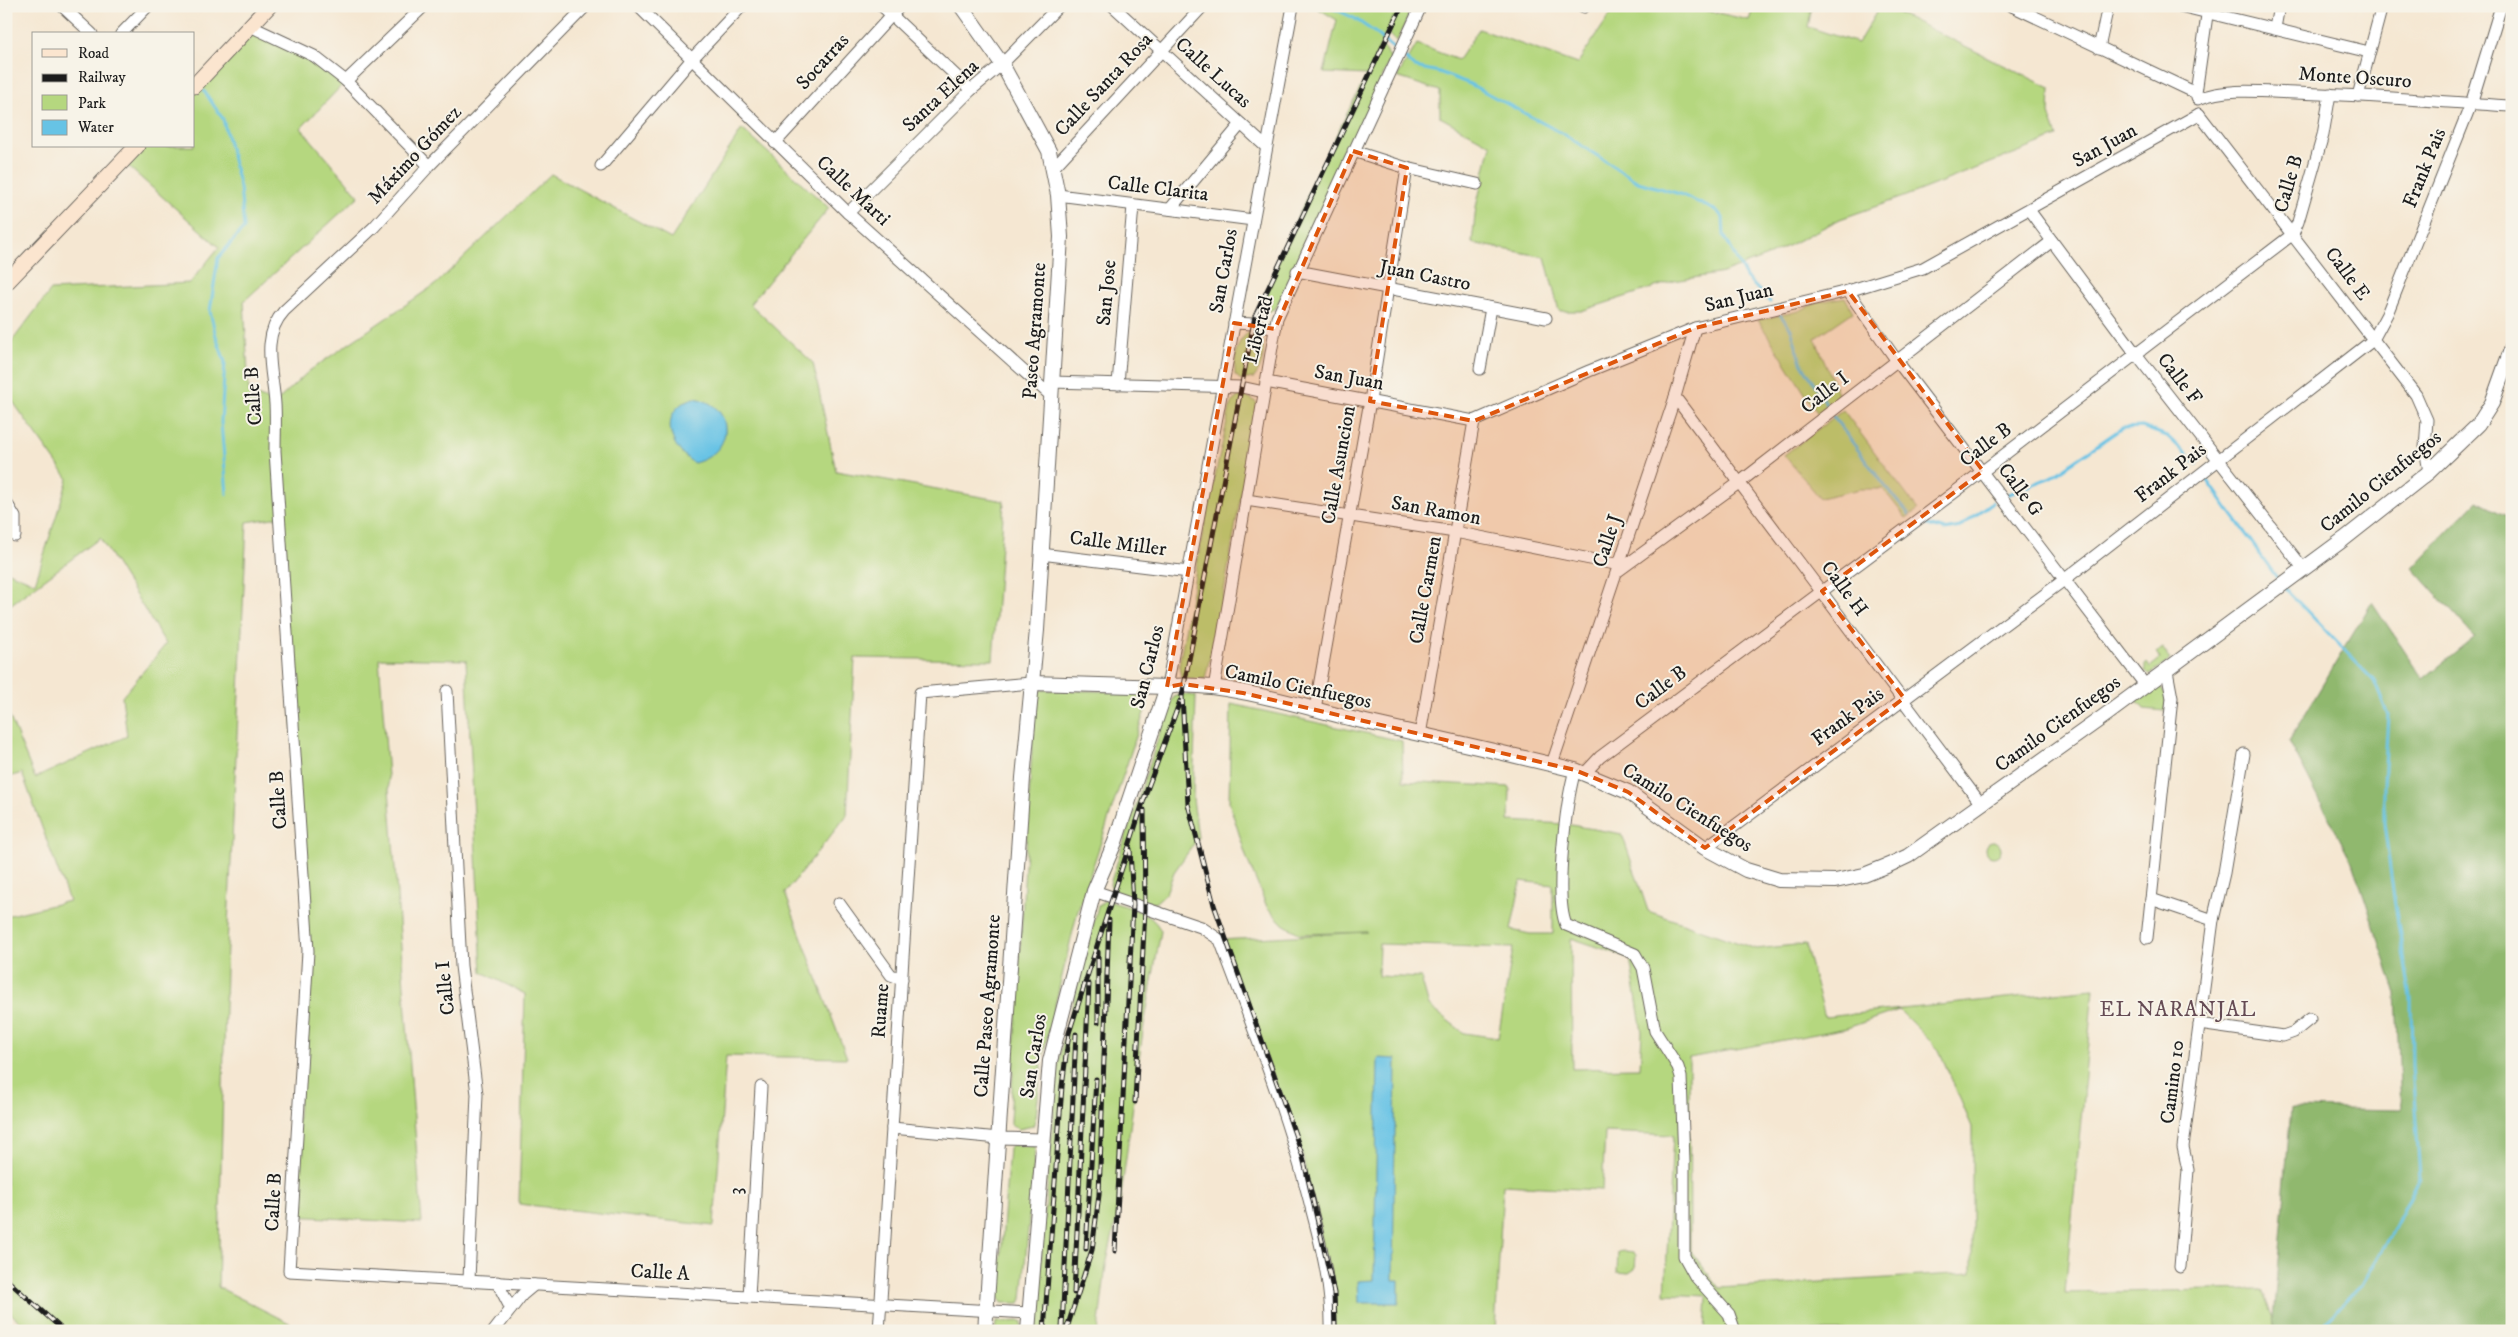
<svg xmlns="http://www.w3.org/2000/svg" width="2518" height="1337" font-family="'IM FELL DW Pica',serif">
	<style>
		.green { fill: #b5d77f; stroke: #687a4e; fill-rule: evenodd }
		.forest { fill: #90b86e; stroke: #566a45 }
		.water { fill: #67c3e5; stroke: #427080 }
		.lines { fill: none; stroke-linecap: round; stroke-linejoin: round }
		.stream { stroke: #67c3e5; stroke-width: 3 }
		.minor-casing { stroke: #68635c; stroke-width: 13 }
		.tertiary-casing { stroke: #68635c; stroke-width: 16 }
		.secondary-casing { stroke: #68635c; stroke-width: 17 }
		.minor { stroke: #fff; stroke-width: 11 }
		.tertiary { stroke: #fff; stroke-width: 14 }
		.secondary { stroke: #fbe5cf; stroke-width: 15 }
		.rail-casing { stroke: #1c1c1c; stroke-width: 5 }
		.rail { stroke: #f7f3e8; stroke-width: 3; stroke-dasharray: 9; stroke-linecap: butt }
		.marked { fill: #de560d; fill-opacity: 0.2; stroke: #de560d; stroke-width: 4; stroke-dasharray: 10 6; stroke-linejoin: round }
		.labels { text-anchor: middle; dominant-baseline: central; stroke-width: 4; stroke-linejoin: round; paint-order: stroke }
		.street-label { font-size: 20px; fill: #1c1c1c; stroke: #f7f3e8 }
		.neighbourhood-label { font-size: 21px; letter-spacing: 1px; fill: #654b54; stroke: #f7f3e8 }
	</style>
	<rect width="100%" height="100%" fill="#f7f3e8"/>
	<filter id="ink" filterUnits="userSpaceOnUse"><feTurbulence type="fractalNoise" baseFrequency=".02" numOctaves="2"/><feDisplacementMap in="SourceGraphic" scale="10" xChannelSelector="R" yChannelSelector="G"/><feConvolveMatrix kernelMatrix="1 2 1 2 8 2 1 2 1" color-interpolation-filters="sRGB"/></filter>
	<filter id="wash" filterUnits="userSpaceOnUse"><feTurbulence type="fractalNoise" baseFrequency=".0096" numOctaves="4" result="noise"/><feDisplacementMap in="SourceGraphic" scale="20" xChannelSelector="R" yChannelSelector="G"/><feGaussianBlur stdDeviation="1.12" result="paint"/><feColorMatrix in="noise" values="0 0 0 0 0 0 0 0 0 0 0 0 0 0 0 0 0 1.4 0 .05"/><feComposite in="paint" operator="in"/></filter>
	<g filter="url(#wash)">
		<rect width="100%" height="100%" fill="#f5e7d2"/>
		<g class="green">
			<path d="M1314,6H1395L1398,9L1399,6H1413L1397,41L1389,35L1394,16L1374,59L1382,46L1391,58L1276,308L1267,312L1262,311L1260,307C1291,227 1327,151 1367,75L1324,73L1337,20Z"/>
			<path d="M1634,6H1686L1749,20L1754,6H1812L1808,27L1858,43L1880,6H1884L2050,88L2049,113L2057,137L1903,197L1840,219L1770,255L1723,273L1674,281L1581,311H1559L1545,257L1472,243L1476,207L1491,145L1440,117V91L1397,77L1417,44L1458,60L1479,29L1577,64L1612,12Z"/>
			<path d="M253,23L346,81L301,128L359,196L244,301L249,393L275,403L309,371L436,284L551,174L671,239L742,129L829,208L750,304L813,363L836,471L1004,501L993,660L855,658L847,815L785,893L847,1058L726,1056L714,1226L519,1204L525,994L482,972L466,660L379,658L422,1223L292,1216L308,951L279,517L247,522L226,968L218,1287L305,1331H30L6,1309V916L69,901L22,773L6,778V708L35,778L127,736L122,697L166,644L100,538L6,608V571L35,583L68,479L6,392V349L51,290L190,283L219,247L122,161L137,146H194V85Z"/>
			<path d="M1845,297L1853,312L1815,338L1841,401L1820,417L1758,320L1799,311L1818,302Z"/>
			<path d="M1255,330L1262,336C1265,352 1264,365 1254,378L1241,380L1235,375C1234,358 1235,336 1255,330Z"/>
			<path d="M1240,395L1250,398L1257,403L1221,609L1205,679L1181,678L1179,665L1202,536L1231,403Z"/>
			<path d="M1843,410L1918,510L1906,518L1883,489H1860L1820,498L1784,455Z"/>
			<path d="M2162,648L2171,660L2150,674L2145,672V665L2147,663L2150,667L2160,659L2156,652Z"/>
			<path d="M2156,687H2161L2166,697L2165,711L2144,709L2136,700Z"/>
			<path d="M1043,690L1143,692L1148,701L1077,914L1042,1059L1036,1117L1033,1126L1019,1129L1012,1126L1010,1121L1035,698L1038,691Z"/>
			<path d="M1183,694L1196,696L1193,798L1198,838L1174,872L1166,893L1155,903L1145,902L1113,891L1110,884L1168,708L1174,697Z"/>
			<path d="M1231,704L1402,741L1403,781L1510,787L1509,821L1565,824L1622,834L1648,911L1756,949L1805,944L1825,1017L2093,989L2065,1293L2262,1289L2273,1320L2275,1331H1705L1707,1296L1665,1294L1673,1135L1605,1132L1602,1190L1503,1185L1495,1331H1333L1303,1157L1220,940L1367,932L1300,934L1283,924L1267,907L1247,859L1229,802ZM1521,881L1553,885V934H1530L1511,930ZM1571,938L1630,958L1642,1032L1640,1068L1572,1069ZM1379,944L1513,948L1498,1038L1464,1033L1429,1006L1421,978L1378,976ZM1899,1010L1939,1050L1972,1127V1273L1719,1288L1690,1250L1689,1058L1847,1028Z"/>
			<circle cx="1993" cy="849" r="8"/>
			<path d="M1105,900C1126,907 1151,910 1161,931L1143,1030L1120,1203L1106,1265L1098,1331H1035L1057,1073L1061,1049L1098,906Z"/>
			<path d="M1011,1145L1034,1146L1035,1150L1022,1299L1020,1303H1002L998,1296L1009,1148Z"/>
			<path d="M1624,1251L1633,1252L1636,1255L1635,1269L1629,1273L1617,1272L1618,1252Z"/>
			<path d="M1022,1321V1331H995L996,1322Z"/>
		</g>
		<path class="forest" d="M2477,501L2512,519V1331H2275L2273,1320L2291,1108L2401,1110L2396,993L2354,866L2289,741L2372,602L2423,679L2475,637L2413,568Z"/>
		<g class="water">
			<path d="M694,398C736,405 735,453 694,463C667,447 658,409 694,398Z"/>
			<path d="M1378,1058L1396,1059L1393,1280H1399V1303H1359L1358,1281L1374,1280Z"/>
		</g>
		<g class="lines">
			<g class="stream">
				<path d="M1328,6L1354,18L1377,34L1415,67L1439,72L1470,84L1565,135L1638,182L1680,194L1717,211L1723,218L1724,235L1746,277L1770,302"/>
				<path d="M204,91L223,119L240,188L244,228L218,258L210,311L216,336L225,362L221,422L227,494"/>
				<path d="M1778,312L1791,329L1801,362L1829,408"/>
				<path d="M1832,415L1885,486L1909,514"/>
				<path d="M2206,478L2277,578"/>
				<path d="M2007,495L2051,477L2122,428L2142,427L2167,436L2197,464"/>
				<path d="M1921,523L1945,530L1960,527L1993,502"/>
				<path d="M2284,587L2374,681L2388,715L2384,785V822L2394,899L2411,998L2412,1066L2420,1177L2392,1233L2362,1285L2315,1331"/>
			</g>
		</g>
	</g>
	<g filter="url(#ink)">
		<g class="lines">
			<defs>
				<g id="minor">
					<path d="M62,6L92,34"/>
					<path d="M586,6L429,166L374,227L284,311C260,337 273,372 275,404C276,420 275,436 275,451L308,951L289,1271L1029,1313"/>
					<path d="M638,6L848,213L1050,395"/>
					<path d="M882,6L971,90"/>
					<path d="M1113,6L1266,147"/>
					<path d="M1582,6L1584,7"/>
					<path d="M2012,6L2196,93"/>
					<path d="M2180,6L2369,52"/>
					<path d="M250,26L314,56L346,81L429,166"/>
					<path d="M2275,28L2279,6"/>
					<path d="M121,34L148,6"/>
					<path d="M2099,48L2108,6"/>
					<path d="M346,81L424,6"/>
					<path d="M2358,96L2382,6"/>
					<path d="M2197,98L2196,93L2208,8"/>
					<path d="M2198,99C2228,87 2263,92 2295,93C2368,95 2440,102 2512,106"/>
					<path d="M2199,114L2416,395L2427,420L2425,448L2429,472"/>
					<path d="M775,143L900,6"/>
					<path d="M1353,151L1407,168L1477,184"/>
					<path d="M601,166L692,59L742,6"/>
					<path d="M1053,168L1203,6"/>
					<path d="M1058,195L1253,220"/>
					<path d="M1170,209L1241,124"/>
					<path d="M2029,210L2136,354L2303,568"/>
					<path d="M848,213L971,90L1002,64L1059,6"/>
					<path d="M1297,271L1546,318"/>
					<path d="M1848,291L1897,361L2146,686"/>
					<path d="M1234,323L1253,324L1275,329"/>
					<path d="M1480,369L1491,308"/>
					<path d="M1051,382L1241,387L1264,392"/>
					<path d="M1266,382L1474,421L1589,371L1695,328L1848,291L1923,268L2199,114"/>
					<path d="M1118,384L1133,206"/>
					<path d="M1675,397L1981,804"/>
					<path d="M1246,500L1455,532L1620,565"/>
					<path d="M6,502L15,517V536"/>
					<path d="M1041,554L1189,572"/>
					<path d="M1618,571L1740,482L2052,241"/>
					<path d="M1167,687L1293,6"/>
					<path d="M1214,688L1277,318L1421,6"/>
					<path d="M447,691L461,966L477,1094L469,1280"/>
					<path d="M1315,709L1370,401L1407,168"/>
					<path d="M1420,735L1474,421"/>
					<path d="M1552,764L1675,397L1695,328"/>
					<path d="M1575,770C1566,802 1554,896 1566,925L1635,954L1643,968L1655,1031L1678,1067L1681,1077L1684,1162V1256L1695,1276L1729,1314L1735,1331"/>
					<path d="M1585,773L1600,757L1983,471L2293,234L2298,222L2323,135L2330,94"/>
					<path d="M1705,848L2064,580L2373,340L2387,314L2471,104L2501,6"/>
					<path d="M1094,891L1201,927L1220,940C1254,1030 1290,1121 1313,1215C1323,1253 1332,1291 1331,1331"/>
					<path d="M2151,899L2213,920"/>
					<path d="M839,903L891,975L902,979"/>
					<path d="M2147,938L2172,698L2167,671"/>
					<path d="M2199,1024L2283,1036L2294,1032L2310,1019"/>
					<path d="M892,1128L999,1138L1044,1139"/>
					<path d="M2180,1267L2188,1170L2183,1147L2213,920L2224,873L2244,754"/>
					<path d="M497,1282L511,1309"/>
					<path d="M749,1297L761,1087"/>
					<path d="M494,1331L522,1295L534,1285"/>
					<path d="M879,1331L920,693L1031,683"/>
				</g>
				<g id="tertiary">
					<path d="M961,6L1002,64L1049,151L1058,195L1061,237L1037,630L1023,778L985,1331"/>
					<path d="M1031,683L1167,687C1215,679 1304,707 1353,719C1427,736 1501,752 1575,770L1628,792L1705,848L1746,870L1779,880L1835,881L1864,875L1889,865L1908,856L2107,714L2344,539L2429,472L2478,425L2492,403L2512,347"/>
					<path d="M1028,1331L1050,1061L1094,891L1115,842L1167,687"/>
				</g>
				<g id="secondary">
					<path d="M194,86L269,6"/>
					<path d="M6,283L137,146"/>
				</g>
			</defs>
			<use href="#minor" class="minor-casing"/>
			<use href="#tertiary" class="tertiary-casing"/>
			<use href="#secondary" class="secondary-casing"/>
			<use href="#minor" class="minor"/>
			<use href="#tertiary" class="tertiary"/>
			<use href="#secondary" class="secondary"/>
			<defs>
				<g id="rail">
					<path d="M1098,1022V952"/>
					<path d="M1135,1102L1145,909L1144,810"/>
					<path d="M1086,1249L1096,1079"/>
					<path d="M1115,1251L1133,905L1130,849"/>
					<path d="M6,1279L64,1331"/>
					<path d="M1074,1293L1089,984"/>
					<path d="M1062,1329L1076,1034"/>
					<path d="M1044,1331L1062,1086L1069,1033L1147,790L1180,701"/>
					<path d="M1066,1331L1092,1250L1099,1195L1109,920"/>
					<path d="M1335,1331L1334,1293L1303,1157L1214,905L1188,804L1182,696L1255,316L1402,6"/>
				</g>
			</defs>
			<use href="#rail" class="rail-casing"/>
			<use href="#rail" class="rail"/>
		</g>
	</g>
	<path class="marked" d="M1353,151L1407,168L1370,401L1474,421L1695,328L1848,291L1983,471L1822,591L1904,698L1705,848L1628,792L1575,770L1243,693L1183,684L1167,687L1234,323L1275,329Z"/>
	<g class="labels">
		<g class="street-label">
			<text transform="translate(823 62) rotate(-48)">Socarras</text>
			<text transform="translate(1213 73) rotate(42)">Calle Lucas</text>
			<text transform="translate(2355 78) rotate(4)">Monte Oscuro</text>
			<text transform="translate(1104 85) rotate(-47)">Calle Santa Rosa</text>
			<text transform="translate(941 96) rotate(-43)">Santa Elena</text>
			<text transform="translate(2105 146) rotate(-29)">San Juan</text>
			<text transform="translate(415 155) rotate(-47)">Máximo Gómez</text>
			<text transform="translate(2425 168) rotate(-68)">Frank Pais</text>
			<text transform="translate(2289 184) rotate(-74)">Calle B</text>
			<text transform="translate(1158 189) rotate(7)">Calle Clarita</text>
			<text transform="translate(853 191) rotate(43)">Calle Marti</text>
			<text transform="translate(1224 271) rotate(-80)">San Carlos</text>
			<text transform="translate(2347 274) rotate(53)">Calle E</text>
			<text transform="translate(1425 276) rotate(11)">Juan Castro</text>
			<text transform="translate(1107 293) rotate(-85)">San Jose</text>
			<text transform="translate(1739 298) rotate(-14)">San Juan</text>
			<text transform="translate(1259 330) rotate(-76)">Libertad</text>
			<text transform="translate(1035 331) rotate(-86)">Paseo Agramonte</text>
			<text transform="translate(1349 378) rotate(10)">San Juan</text>
			<text transform="translate(2179 379) rotate(52)">Calle F</text>
			<text transform="translate(1825 393) rotate(-38)">Calle I</text>
			<text transform="translate(254 396) rotate(-94)">Calle B</text>
			<text transform="translate(1986 445) rotate(-37)">Calle B</text>
			<text transform="translate(1339 465) rotate(-80)">Calle Asuncion</text>
			<text transform="translate(2171 473) rotate(-38)">Frank Pais</text>
			<text transform="translate(2381 482) rotate(-39)">Camilo Cienfuegos</text>
			<text transform="translate(2020 490) rotate(53)">Calle G</text>
			<text transform="translate(1436 511) rotate(10)">San Ramon</text>
			<text transform="translate(1608 541) rotate(-72)">Calle J</text>
			<text transform="translate(1118 544) rotate(7)">Calle Miller</text>
			<text transform="translate(1844 589) rotate(53)">Calle H</text>
			<text transform="translate(1426 590) rotate(-80)">Calle Carmen</text>
			<text transform="translate(1148 667) rotate(-76)">San Carlos</text>
			<text transform="translate(1298 687) rotate(12)">Camilo Cienfuegos</text>
			<text transform="translate(1661 688) rotate(-37)">Calle B</text>
			<text transform="translate(1848 717) rotate(-37)">Frank Pais</text>
			<text transform="translate(2058 724) rotate(-36)">Camilo Cienfuegos</text>
			<text transform="translate(279 800) rotate(-94)">Calle B</text>
			<text transform="translate(1687 808) rotate(32)">Camilo Cienfuegos</text>
			<text transform="translate(446 988) rotate(-96)">Calle I</text>
			<text transform="translate(988 1006) rotate(-86)">Calle Paseo Agramonte</text>
			<text transform="translate(881 1011) rotate(-86)">Ruame</text>
			<text transform="translate(1034 1056) rotate(-81)">San Carlos</text>
			<text transform="translate(2173 1082) rotate(-83)">Camino 10</text>
			<text transform="translate(736 1191) rotate(-87)">3</text>
			<text transform="translate(274 1202) rotate(-87)">Calle B</text>
			<text transform="translate(660 1273) rotate(3)">Calle A</text>
		</g>
		<g class="neighbourhood-label">
			<text x="2178" y="1010">EL NARANJAL</text>
		</g>
	</g>
	<rect width="2518" height="1337" fill="none" stroke="#f7f3e8" stroke-width="25"/>
	<rect x="32" y="32" width="162" height="115" fill="#f7f3e8" stroke="#9f9d96"/>
	<rect x="42" y="49" width="25" height="8" fill="#fbe5cf" stroke="#9f9d96"/>
	<text x="78" y="58" font-size="15" fill="#1c1c1c">Road</text>
	<rect x="42" y="74" width="25" height="8" fill="#1c1c1c" stroke="#9f9d96"/>
	<text x="78" y="82" font-size="15" fill="#1c1c1c">Railway</text>
	<rect x="42" y="95" width="25" height="15" fill="#b5d77f" stroke="#9f9d96"/>
	<text x="78" y="108" font-size="15" fill="#1c1c1c">Park</text>
	<rect x="42" y="120" width="25" height="15" fill="#67c3e5" stroke="#9f9d96"/>
	<text x="78" y="132" font-size="15" fill="#1c1c1c">Water</text>
</svg>
